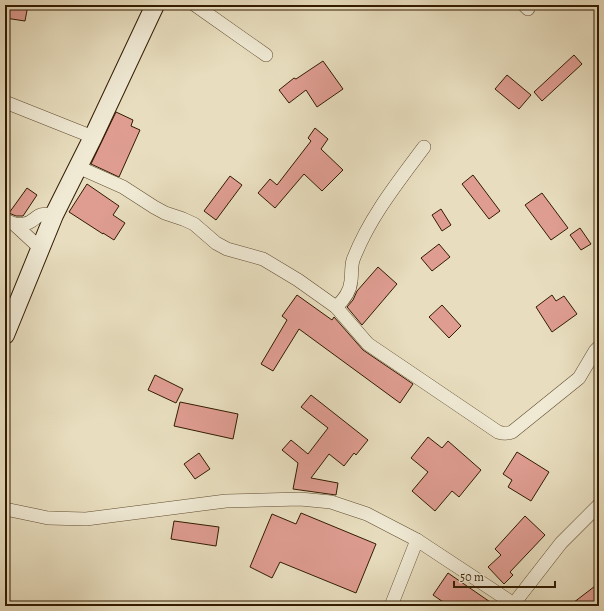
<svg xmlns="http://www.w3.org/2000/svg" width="604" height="611" font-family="Alegreya,serif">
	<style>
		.building { fill: #df9d92; stroke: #321b00 }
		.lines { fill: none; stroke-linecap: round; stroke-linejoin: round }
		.street-casing { stroke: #604c30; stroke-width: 14 }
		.secondary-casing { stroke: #321b00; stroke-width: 20 }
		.street { stroke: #f0ead5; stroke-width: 13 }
		.secondary { stroke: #f0ead5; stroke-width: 18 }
	</style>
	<rect width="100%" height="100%" fill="#e8debf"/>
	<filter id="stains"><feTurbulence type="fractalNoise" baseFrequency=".005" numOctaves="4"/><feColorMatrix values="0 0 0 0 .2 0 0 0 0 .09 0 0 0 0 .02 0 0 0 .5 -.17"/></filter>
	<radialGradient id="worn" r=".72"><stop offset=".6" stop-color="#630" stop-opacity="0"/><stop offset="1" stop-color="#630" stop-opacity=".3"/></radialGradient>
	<g class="building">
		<path d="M5,5H28L25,21L5,18Z"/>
		<path d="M574,55L582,64L542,101L534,92Z"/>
		<path d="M323,61L343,89L317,107L306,90L289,103L279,90L294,78L296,79Z"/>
		<path d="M507,75L531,95L519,109L495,89Z"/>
		<path d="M116,112L133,120L131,126L140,130L119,177L91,164Z"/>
		<path d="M315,128L328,139L321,149L343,170L322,191L304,174L275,208L258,193L270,179L277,185L311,141L308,138Z"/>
		<path d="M473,175L500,211L489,219L462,184Z"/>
		<path d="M230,176L242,185L216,220L204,211Z"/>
		<path d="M87,184L119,206L113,215L125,223L114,240L103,233V234L69,212Z"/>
		<path d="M27,188L37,195L23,216H16L9,213Z"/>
		<path d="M542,193L568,228L551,240L525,205Z"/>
		<path d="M441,209L451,225L442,231L432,215Z"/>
		<path d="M580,228L591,244L581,250L570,235Z"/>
		<path d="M439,244L450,257L432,271L421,258Z"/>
		<path d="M378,267L397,284L362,325L347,307L353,300L357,291Z"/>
		<path d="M297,295L332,320L334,317L363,350L413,384L400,403L299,329L273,371L261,364L287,320L282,316Z"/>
		<path d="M552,295L556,301L564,296L577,314L552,332L536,307Z"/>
		<path d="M442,305L461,326L449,338L429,317Z"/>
		<path d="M155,375L183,389L176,403L148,390Z"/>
		<path d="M311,395L368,440L356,455L354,453L344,466L329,454L311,478L338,483L336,495L293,489L298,463L282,450L291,440L308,454L328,428L301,407Z"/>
		<path d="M180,402L238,414L233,439L174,426Z"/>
		<path d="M428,437L442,448L448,441L481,470L459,497L452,491L435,511L412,491L428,472L411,458Z"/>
		<path d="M517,452L549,472L531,501L508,487L512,480L503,474Z"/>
		<path d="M199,453L210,469L195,479L184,464Z"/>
		<path d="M301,513L376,544L356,593L280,562L272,578L250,567L272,514L296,524Z"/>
		<path d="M525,516L545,535L510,572L513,575L504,584L488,567L501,555L495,549Z"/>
		<path d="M174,521L219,527L216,546L171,539Z"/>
		<path d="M448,573L496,606H449L433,595Z"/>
		<path d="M599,583V606H569Z"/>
	</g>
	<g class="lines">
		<defs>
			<g id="street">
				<path d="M195,5L266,55"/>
				<path d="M524,5L528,9"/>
				<path d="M5,102L93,137"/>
				<path d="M78,167L123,187L154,207L165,213L183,219L194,224L216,243L227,249L263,259L298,280L336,307L368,344L498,432C504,434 507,434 512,432L579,378L595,351L599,347"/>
				<path d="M5,220L14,224L40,248"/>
				<path d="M14,224C17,224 21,225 24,224C37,222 34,211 54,215"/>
				<path d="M336,307C344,300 350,292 351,281C352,274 351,267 353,260C369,218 398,182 424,147"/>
				<path d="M5,509L48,518L86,519L226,501L300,499L331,502L367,514L417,540L517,606"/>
				<path d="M391,606L417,540"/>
				<path d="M512,606L561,543L599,505"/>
			</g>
			<path id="secondary" d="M5,335L54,215L93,137L155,5"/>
		</defs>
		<use href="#street" class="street-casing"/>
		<use href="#secondary" class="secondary-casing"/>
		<use href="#street" class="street"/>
		<use href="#secondary" class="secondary"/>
	</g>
	<rect width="604" height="611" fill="none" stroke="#e8debf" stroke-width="20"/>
	<rect x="6" y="6" width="592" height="599" fill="none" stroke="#321b00" stroke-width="2"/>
	<rect x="10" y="10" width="584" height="591" fill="none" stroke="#321b00"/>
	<path d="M454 581v6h101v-6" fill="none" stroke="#321b00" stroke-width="2"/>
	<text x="460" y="581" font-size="12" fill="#321b00" stroke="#f0ead5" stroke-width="3" paint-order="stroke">50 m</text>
	<rect width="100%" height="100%" filter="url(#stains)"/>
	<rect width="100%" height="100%" fill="url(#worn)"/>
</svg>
